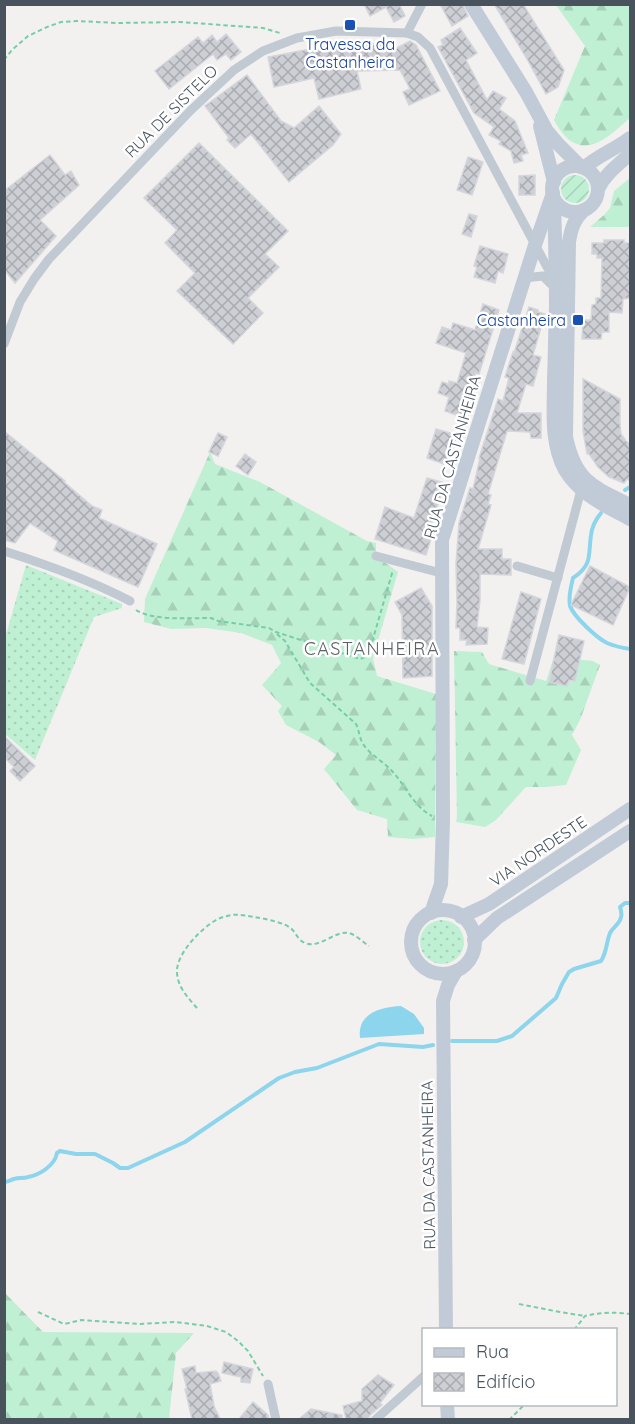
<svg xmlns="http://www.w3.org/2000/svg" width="635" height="1424" font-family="Quicksand,sans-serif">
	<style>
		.grass { fill: url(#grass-dots) }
		.forest { fill: url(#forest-firs) }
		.garden { fill: url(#garden-furrows) }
		.water { fill: #8dd5ec }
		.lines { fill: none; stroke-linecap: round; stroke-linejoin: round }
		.stream { stroke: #8dd5ec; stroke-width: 4 }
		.building { fill: url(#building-cross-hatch); stroke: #d4d6dc; stroke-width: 1.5 }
		.path { stroke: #77cea6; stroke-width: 2; stroke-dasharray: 4.5 3; stroke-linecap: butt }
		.street { stroke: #c1cad2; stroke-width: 9 }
		.secondary { stroke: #c1cbd7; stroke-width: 14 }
		.transit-dot { fill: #1a4fb4; stroke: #fff; stroke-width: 2 }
		.labels { text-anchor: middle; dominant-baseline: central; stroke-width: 5; stroke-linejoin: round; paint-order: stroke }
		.transit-label { font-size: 16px; fill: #164399; stroke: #fff }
		.street-label { font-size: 16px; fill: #48535e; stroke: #fff }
		.neighbourhood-label { font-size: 18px; letter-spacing: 1.5px; fill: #5d6065; stroke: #fff }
	</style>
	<defs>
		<pattern id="grass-dots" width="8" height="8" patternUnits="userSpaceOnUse" patternTransform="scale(1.5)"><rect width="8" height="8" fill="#c0f0d4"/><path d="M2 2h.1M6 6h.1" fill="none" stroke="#a6d0b8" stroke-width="1.8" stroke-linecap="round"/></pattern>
		<pattern id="forest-firs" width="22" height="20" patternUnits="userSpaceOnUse" patternTransform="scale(1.5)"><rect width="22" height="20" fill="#c0f0d4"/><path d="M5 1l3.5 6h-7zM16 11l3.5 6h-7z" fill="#a6d0b8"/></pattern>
		<pattern id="garden-furrows" width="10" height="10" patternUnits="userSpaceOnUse" patternTransform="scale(1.5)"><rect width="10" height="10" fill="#c0f0d4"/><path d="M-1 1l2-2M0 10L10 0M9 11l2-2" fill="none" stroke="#a6d0b8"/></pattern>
		<pattern id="building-cross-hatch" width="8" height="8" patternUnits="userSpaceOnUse" patternTransform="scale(1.5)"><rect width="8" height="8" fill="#cdcfd5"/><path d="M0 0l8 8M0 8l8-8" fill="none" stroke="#a8abb0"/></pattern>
	</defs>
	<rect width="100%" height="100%" fill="#f3f0f0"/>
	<g class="grass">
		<path d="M26,565L122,604V608L94,617L35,760L4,733L5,638Z"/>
		<circle cx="442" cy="942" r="22"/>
	</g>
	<g class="forest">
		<path d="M556,5H630V118C612,133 588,160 565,136C560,131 557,125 554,120L585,46Z"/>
		<path d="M630,178V227H590L604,215L610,208L614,191Z"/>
		<path d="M210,452L215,464L260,482L367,541L376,543V556L398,572L373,658L377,676L436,694L435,837L413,839L388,837L387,819L357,810L324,769L336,755L319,742L286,725L278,711L282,706L262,685L281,663L272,645L241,633L206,628L171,629L144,622L145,599Z"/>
		<path d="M454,651L482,652L489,664L546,681L554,657L593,661L600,665L580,720L572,735L581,750L566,785L546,787H526L495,821L485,827L456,822L457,817Z"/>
		<path d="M4,1292L43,1332L194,1333L176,1353L169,1419H5Z"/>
	</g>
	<circle class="garden" cx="575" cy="189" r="14"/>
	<path class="water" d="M401,1006L414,1014L424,1028V1034L360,1038C357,1013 381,1007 401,1006Z"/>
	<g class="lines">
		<g class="stream">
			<path d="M625,490L630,487"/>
			<path d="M601,513C596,519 592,526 591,535C588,555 593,565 573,578C571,586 568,598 570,606C574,617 597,638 607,643C614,646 623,648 630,649"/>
			<path d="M452,1041H497L512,1036L556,998L562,984L569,972L574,969L601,961C607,952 606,943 610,933C613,927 620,924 621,917C622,914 621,910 620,907L625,903H630"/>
			<path d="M4,1182C8,1182 10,1180 14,1179C18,1177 24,1179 28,1177C40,1175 55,1165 57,1153L60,1151L76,1154H95L113,1163L120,1168H128L185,1142L279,1078L295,1072L317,1068L379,1044L423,1047L433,1045"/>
		</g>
	</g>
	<g class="building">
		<path d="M364,4H399L405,16L394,22L386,7L370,16Z"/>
		<path d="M440,4H462L468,16L452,26Z"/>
		<path d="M494,4H523L564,70L558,87L546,94L527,59Z"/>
		<path d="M460,28L477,53L466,60L487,100L493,91L506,98L499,109L515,121L528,153L521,155L523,161L514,163L511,151L499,144L501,141L489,135L494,127L474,113L438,47L443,45L441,40Z"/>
		<path d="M226,34L241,52L231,60L226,54L217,60L213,54L169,89L155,71L198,37L203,43L212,35L217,42Z"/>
		<path d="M410,41L416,45L440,91L409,105L403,92L410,89L400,70L357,71L361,89L319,99L314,78L274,87L268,57L331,45L389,44V52Z"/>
		<path d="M247,75L281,121L294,128L319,106L341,134L333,145L289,182L251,134L235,148L227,140L229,138L205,106Z"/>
		<path d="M199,143L288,231L265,254L279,267L248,298L263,313L233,344L177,291L195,273L165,243L177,230L144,198Z"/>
		<path d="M50,155L65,175L71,171L79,185L40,220L56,236L15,283L4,269V191Z"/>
		<path d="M468,157L483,162L472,195L457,190Z"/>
		<path d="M535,175V195H519V176Z"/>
		<path d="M469,214L477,216L471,237L462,234Z"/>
		<path d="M604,240H624V243H630V298L623,299L622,313L609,312V332H602L601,339H582L583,320H591L592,305L596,304V298H601L602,258H597V254H592V243H604Z"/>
		<path d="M480,246L508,254L503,273L498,271L495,283L474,277L477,267L474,266Z"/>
		<path d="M483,304L499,310L479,374L476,373L462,417L445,411L449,397L438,393L442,382L449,384V381L457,383L466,353L436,343L442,327L451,330L453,323L475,330Z"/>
		<path d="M529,307L538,310V312L545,314L533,355L541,357L533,386L526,384L517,413H541V438H531L530,432L507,431L488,494L491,495L488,504L491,505L478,549H502V559H511V575L480,574V600L477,627L488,628L487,644L466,645L467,640H460V628H456L457,603L456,564L459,523L470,488L473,489L480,458H479L498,399L503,401L509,378L505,377L513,352L514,353Z"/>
		<path d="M583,379L620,399V425L621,434L626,441L630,444V481L627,479L624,483L609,477L598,467L589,454H587L583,431Z"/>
		<path d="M436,429L457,435L447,465L427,458Z"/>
		<path d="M4,431L65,481L64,482L92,506L102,510L99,518L157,544L138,587L54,550L58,541L30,523L15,543L4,540Z"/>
		<path d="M218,433L227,437L218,456L209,452Z"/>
		<path d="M245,454L256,462L248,475L236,466Z"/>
		<path d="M427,478L445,483L430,529H434L426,555L375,539L385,507L414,518Z"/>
		<path d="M590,566L630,587L613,625L571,605Z"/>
		<path d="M421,588L432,606V676L403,678L402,615L395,602Z"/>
		<path d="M521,592L541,599L524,664L502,659Z"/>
		<path d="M559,635L584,641L575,681L569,680L567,686L549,682Z"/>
		<path d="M4,736L35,766L20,781L10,771L14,767L4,757Z"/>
		<path d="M224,1362L253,1369L250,1383L241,1382V1377L222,1373Z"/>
		<path d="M195,1366L196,1373L216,1371L218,1373L221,1381L210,1384L214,1406L220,1419H192L185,1389H187L182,1369Z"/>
		<path d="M378,1375L394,1385L380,1403L382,1405L370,1415L368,1419H346L343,1406L362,1401V1389Z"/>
		<path d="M253,1402L268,1415L269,1419H239Z"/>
		<path d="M311,1409L342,1415V1419H299Z"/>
	</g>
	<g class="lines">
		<g class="path">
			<path d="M4,60L12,50L28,36L47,27L61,22L77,21L117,23L180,22L263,28L280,33"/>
			<path d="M136,610C153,621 190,618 211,618L218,621L269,628L276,632L360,659L368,656L393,570"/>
			<path d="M277,634L285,641L310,683L356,724C359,730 359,736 362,742C368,754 383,761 392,771C406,786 413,806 432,816"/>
			<path d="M197,1008C188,998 177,986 177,972C176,954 202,927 218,919C225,916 233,914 240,915C251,916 281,921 289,927C296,931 297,940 305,943C320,949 335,930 349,933C356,935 363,942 369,946"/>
			<path d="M519,1304L560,1312L585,1316"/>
			<path d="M38,1312L64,1324L81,1320L140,1324L176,1322L207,1326L226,1332L238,1341L248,1351L263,1376"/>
			<path d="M574,1330L585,1316C601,1312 614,1312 630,1314"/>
			<path d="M509,1420L525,1404"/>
		</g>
		<g class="street">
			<path d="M407,33L422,4"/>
			<path d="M524,278L543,276L551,284"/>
			<path d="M4,344L20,302L34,279L49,259L190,111L234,70L263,51L297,38L336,31L407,33L418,37L430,48L554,280"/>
			<path d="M4,551C48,565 90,580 130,601"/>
			<path d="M376,556L441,573"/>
			<path d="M517,566L558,578"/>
			<path d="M530,681L581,490"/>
			<path d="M268,1384L276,1420"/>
			<path d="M375,1420L424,1376"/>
		</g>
		<g class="secondary">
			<path d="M471,4L526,92L547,131L558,144L581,167"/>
			<path d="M540,126L554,182"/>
			<circle cx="575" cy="189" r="23"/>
			<path d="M584,168C597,156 616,149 630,138"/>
			<path d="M598,189C605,174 618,165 630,154"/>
			<path d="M554,200C555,235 556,270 556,306C555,330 555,355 554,379C554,409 550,443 565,470C580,495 606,506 630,519"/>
			<path d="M584,210C574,219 571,229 569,242L566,437C575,481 593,487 630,505"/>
			<circle cx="443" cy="942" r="32"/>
			<path d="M431,913L441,884L443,821L442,540L535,245L553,193"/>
			<path d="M461,917L489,904L630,809"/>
			<path d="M474,940L497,918L630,831"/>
			<path d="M446,1330L443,1001L448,985L456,971"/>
			<path d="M447,1404L448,1420"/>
		</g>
	</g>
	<g class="transit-dot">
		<rect x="344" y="19" width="12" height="12" rx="3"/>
		<rect x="572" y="314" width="12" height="12" rx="3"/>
	</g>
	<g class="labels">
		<g class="transit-label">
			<text x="350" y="44">Travessa da<tspan x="350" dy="18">Castanheira</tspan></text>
			<text x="566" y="320" text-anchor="end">Castanheira</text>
		</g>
		<g class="street-label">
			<text transform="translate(171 111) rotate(-45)">RUA DE SISTELO</text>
			<text transform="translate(452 457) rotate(-74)">RUA DA CASTANHEIRA</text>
			<text transform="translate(538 851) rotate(-34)">VIA NORDESTE</text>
			<text transform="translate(428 1165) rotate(-91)">RUA DA CASTANHEIRA</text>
		</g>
		<g class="neighbourhood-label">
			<text x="372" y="648">CASTANHEIRA</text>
		</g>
	</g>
	<rect width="635" height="1424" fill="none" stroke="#48535e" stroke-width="12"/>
	<rect x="422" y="1328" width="195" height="78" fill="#ffffff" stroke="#b6babf" stroke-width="1.5"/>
	<rect x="434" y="1348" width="30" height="9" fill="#c1cbd7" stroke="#b6babf" stroke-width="1.5"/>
	<text x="476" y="1358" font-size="18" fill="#48535e">Rua</text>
	<rect x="434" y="1373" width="30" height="18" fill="url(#building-cross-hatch)" stroke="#b6babf" stroke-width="1.5"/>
	<text x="476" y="1388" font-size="18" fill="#48535e">Edifício</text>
</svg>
